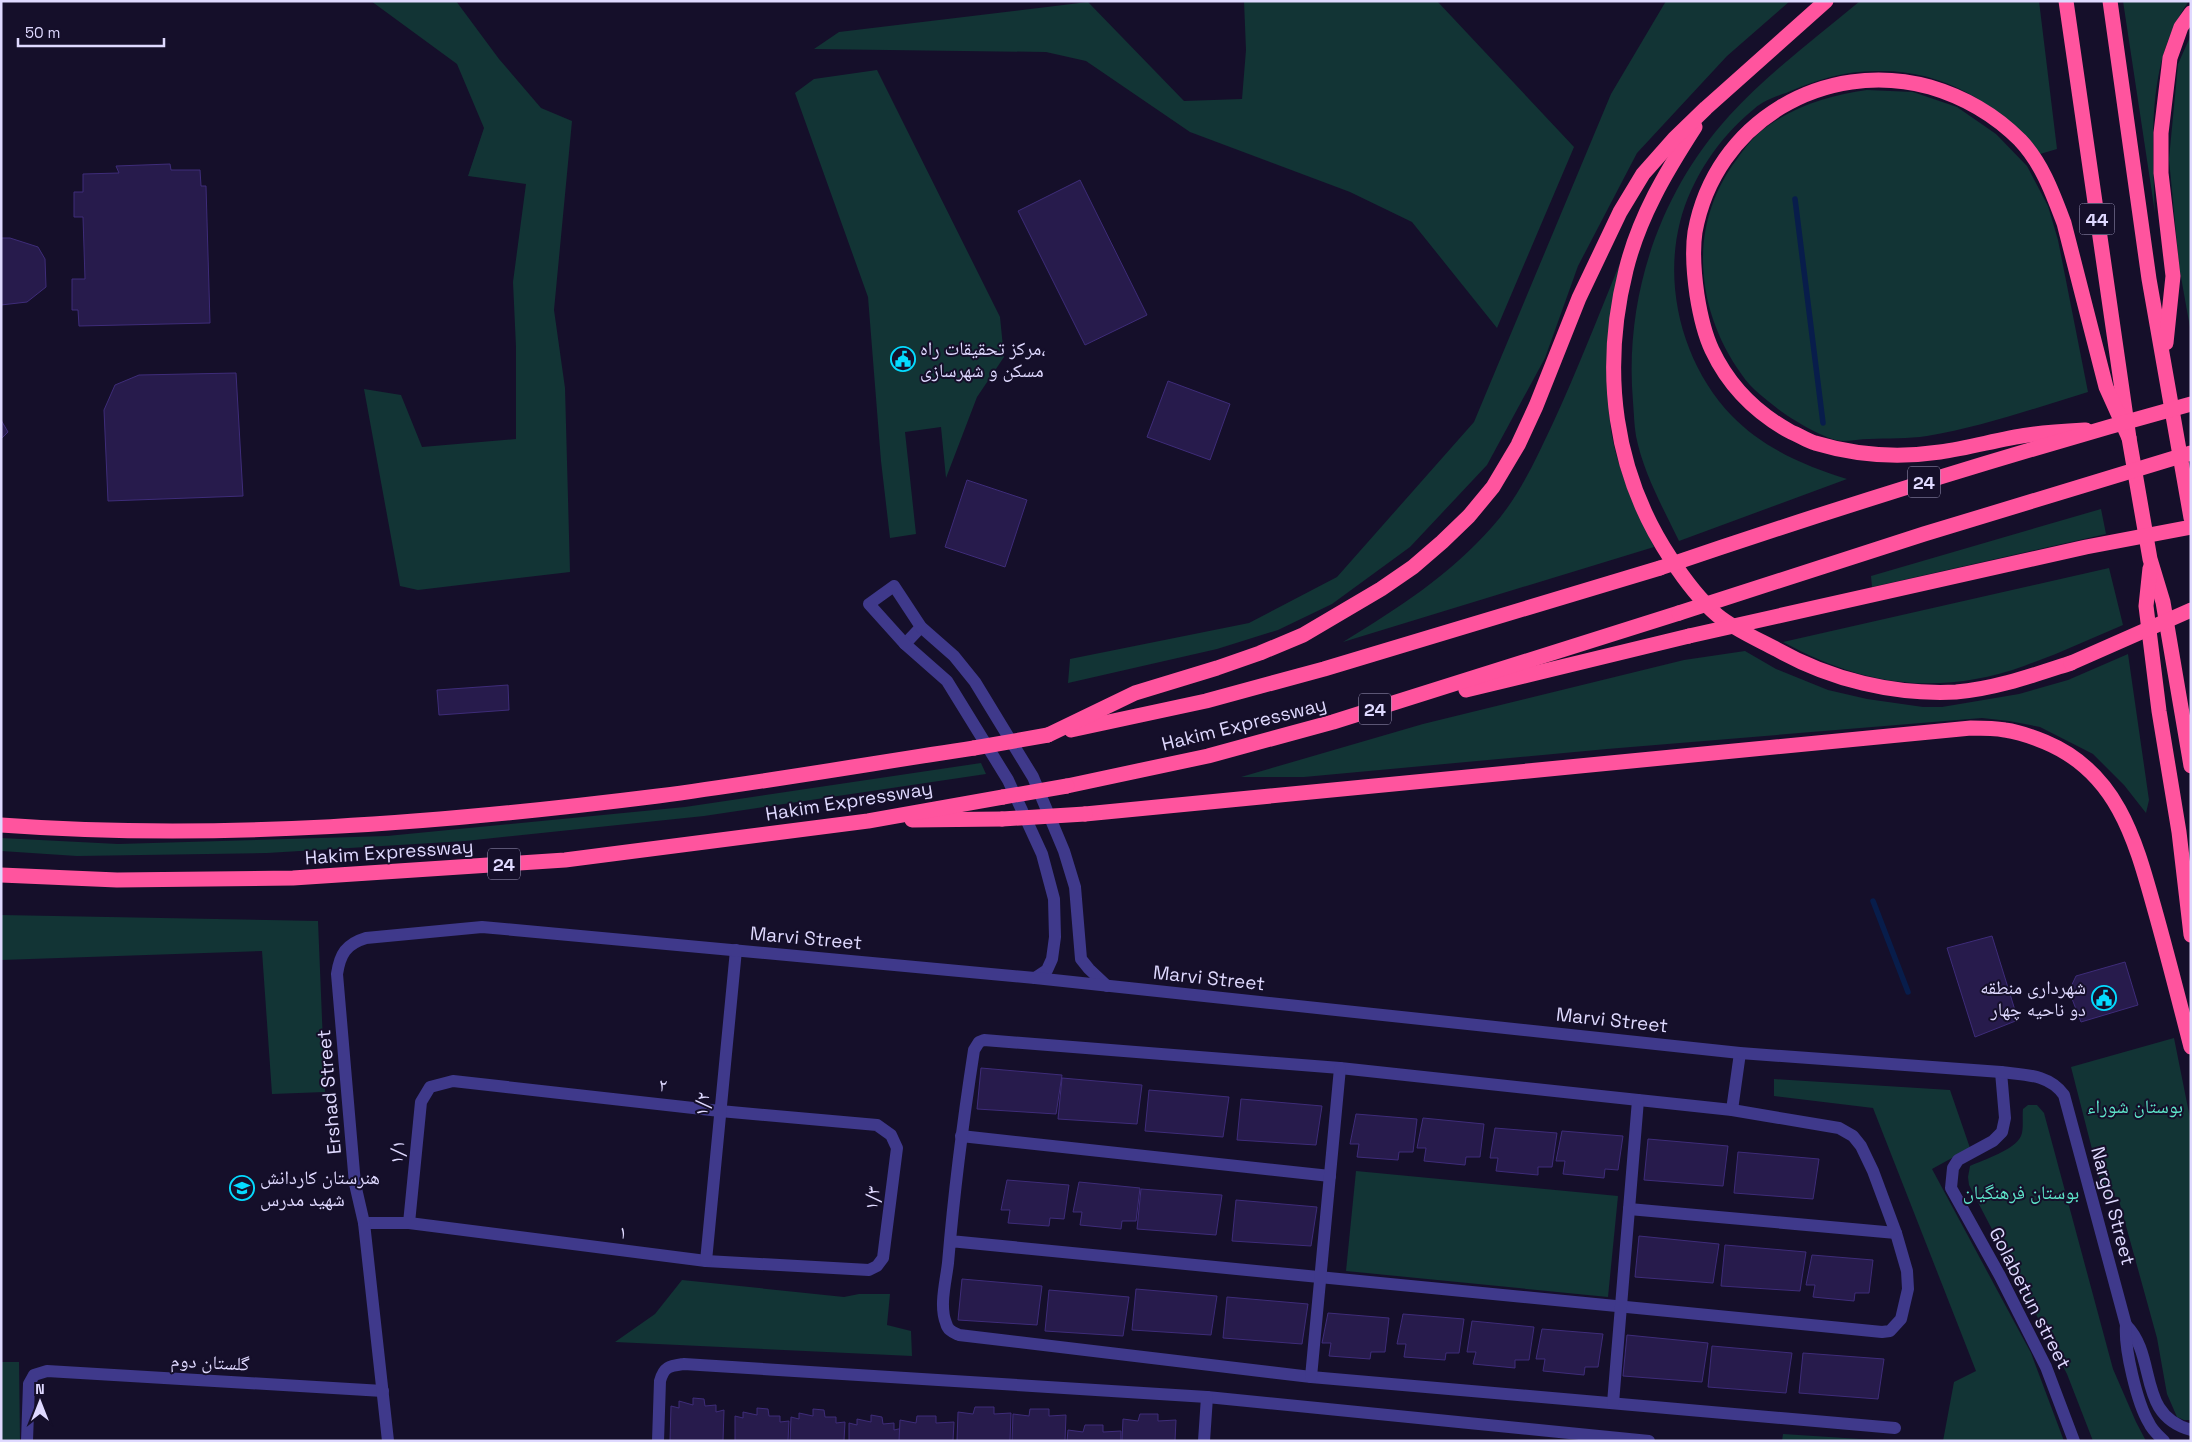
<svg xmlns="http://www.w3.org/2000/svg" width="2192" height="1442" font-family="'Space Grotesk','Noto Naskh Arabic',sans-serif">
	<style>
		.green { fill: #123435 }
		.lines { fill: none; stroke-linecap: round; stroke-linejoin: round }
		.stream { stroke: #081d4b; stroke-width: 5.5 }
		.building { fill: #271b4c; stroke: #3e2c79 }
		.street { stroke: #3f398b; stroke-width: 12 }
		.highway { stroke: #ff549e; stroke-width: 15 }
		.highway-bridge { stroke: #ff549e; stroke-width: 15 }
		.labels { text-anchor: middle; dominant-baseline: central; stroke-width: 4; stroke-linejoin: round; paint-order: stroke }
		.shield { fill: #150f2a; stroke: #a29cbf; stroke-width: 1 }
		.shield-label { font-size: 18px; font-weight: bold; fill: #dfd9ff }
		.poi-label { font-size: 19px; fill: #dfd9ff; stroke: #150f2a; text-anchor: start }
		.street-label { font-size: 19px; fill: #dfd9ff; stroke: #150f2a }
		.park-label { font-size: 19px; fill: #5ee6ca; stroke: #150f2a }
	</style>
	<rect width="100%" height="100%" fill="#150f2a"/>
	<g class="green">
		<path d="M371,1H456L499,59L541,108L572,121L554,310L565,388L570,572L418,590L400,586L364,389L401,395L422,447L516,439V347L513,282L526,184L468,176L484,128L457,64Z"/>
		<path d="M1244,1H1437L1574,147L1497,328L1412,222L1350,192L1190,132L1086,61L1046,52L814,49L839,32L1088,2L1184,101L1242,99L1246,50Z"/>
		<path d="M1666,1H1790L1727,56L1637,153L1578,266L1545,358L1487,465L1410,547L1332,604L1278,630L1217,649L1068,683L1070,659L1249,623L1337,577L1474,422L1611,94Z"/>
		<path d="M1860,1H2039L2057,149L2040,154C2001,106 1946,71 1882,71C1847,70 1818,79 1786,93C1774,97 1763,101 1754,109C1719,137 1691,179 1680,222C1663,289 1684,366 1732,416C1763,448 1805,466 1847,479L1679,541C1663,508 1643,472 1636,436C1634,425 1634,413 1633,402C1624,298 1659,193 1729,116C1768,73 1816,38 1860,1Z"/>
		<path d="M2123,1H2189C2145,62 2153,143 2155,213Z"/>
		<path d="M2191,35V333L2179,266L2169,159L2178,64Z"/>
		<path d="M877,70L1000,317L1004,357L977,397L946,478L941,427L905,432L916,534L890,538L881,461L868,297L795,93L814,79Z"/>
		<path d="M1867,90L1913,92L1957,107L1996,134L2027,166L2048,206L2058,240L2088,392C2035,408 1982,427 1927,436C1908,439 1888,438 1869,439C1861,439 1851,441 1843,441C1827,441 1791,419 1778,409C1766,399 1751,389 1742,375C1695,310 1687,225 1737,159C1743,150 1751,140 1759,133C1790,107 1829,95 1867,90Z"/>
		<path d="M1620,263C1611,305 1608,345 1609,388C1609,405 1609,423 1613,441C1621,478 1638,513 1654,547L1343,642C1397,609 1450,575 1492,527C1519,497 1536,459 1553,423C1577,371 1598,317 1620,263Z"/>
		<path d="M2101,509L2106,534L1872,587L1871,576Z"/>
		<path d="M2109,568L2123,625C2090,639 2058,654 2024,666C1937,697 1862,685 1783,642Z"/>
		<path d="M1745,651L1776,669L1828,690L1867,699L1923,707H1942L2019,694L2068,680L2128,654L2149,800L2146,813L2124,785L2093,754L2040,727L2009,721L1982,718L1607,749L1304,777H1241L1423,724L1684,660Z"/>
		<path d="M981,763L986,774L704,816L465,841L267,853L77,856L1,851V838L118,844L387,836L685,807Z"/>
		<path d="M1,915L318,921L325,1092L272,1094L262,951L1,960Z"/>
		<path d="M2174,1038L2191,1123V1420H2184L2177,1417L2167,1394L2157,1338L2118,1197L2104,1196L2071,1067Z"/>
		<path d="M1774,1079L1950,1090L1970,1148L1932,1169L2031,1353L2064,1441H1943L1954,1382L1976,1371L1873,1108L1774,1096Z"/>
		<path d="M2028,1105H2037L2044,1113L2113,1369L2136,1422L2146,1441H2093L2067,1374L1969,1185L1968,1177L1970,1166C1983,1160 2015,1150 2021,1136C2024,1129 2022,1117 2023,1109Z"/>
		<path d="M1356,1171L1618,1196L1608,1297L1346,1271Z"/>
		<path d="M682,1280L844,1297L859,1294H890L887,1325L911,1331L912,1356L615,1342L655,1314Z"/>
		<path d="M1,1362H19L20,1441H1Z"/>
		<path d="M1783,1434L1891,1441H1782Z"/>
	</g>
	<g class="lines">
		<g class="stream">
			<path d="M1795,199L1823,423"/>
			<path d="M1873,901L1908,992"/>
		</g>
	</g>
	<g class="building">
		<path d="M170,164L171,170H200L201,186H206L210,323L79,326L78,310H72V279H85L83,217H74V192H83V174L119,173L116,166Z"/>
		<path d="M1080,180L1147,315L1085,345L1018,211Z"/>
		<path d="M1,238H10L38,247L45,259L46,287L27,302L1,305Z"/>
		<path d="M236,373L243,496L108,501L104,410L115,385L139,375Z"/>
		<path d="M1168,381L1230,404L1210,460L1147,437Z"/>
		<path d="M1,420L8,432L1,439Z"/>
		<path d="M967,480L1027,500L1005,567L945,547Z"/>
		<path d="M508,685L509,710L439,715L437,690Z"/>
		<path d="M1992,936L2018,1020L1975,1037L1947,948Z"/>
		<path d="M2125,962L2138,1005L2081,1022L2069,991L2076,976Z"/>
		<path d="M981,1068L1062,1075L1056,1114L977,1109Z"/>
		<path d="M1062,1078L1142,1085L1137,1124L1058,1119Z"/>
		<path d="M1149,1090L1229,1097L1223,1137L1145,1131Z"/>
		<path d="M1241,1099L1322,1106L1316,1145L1237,1140Z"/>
		<path d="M1356,1114L1417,1119L1413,1152H1399L1398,1160L1357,1157L1359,1144H1350Z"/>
		<path d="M1423,1118L1484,1124L1480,1157H1466L1465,1165L1424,1161L1426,1148H1417Z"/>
		<path d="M1495,1128L1557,1133L1552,1167H1538V1175L1496,1171L1498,1158H1490Z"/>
		<path d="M1562,1131L1623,1136L1618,1170L1605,1169L1604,1178L1563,1174L1565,1161H1556Z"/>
		<path d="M1648,1139L1728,1146L1723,1186L1644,1180Z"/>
		<path d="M1738,1152L1819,1159L1813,1199L1734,1193Z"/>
		<path d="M1007,1180L1069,1185L1064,1219L1050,1218L1049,1226L1008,1223L1010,1210H1001Z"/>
		<path d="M1079,1182L1140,1188L1136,1221H1122L1121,1229L1080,1225L1082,1212H1073Z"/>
		<path d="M1141,1189L1222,1195L1216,1235L1137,1229Z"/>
		<path d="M1236,1200L1317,1207L1311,1246L1232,1241Z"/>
		<path d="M1639,1236L1719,1244L1713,1283L1635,1277Z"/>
		<path d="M1725,1245L1806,1252L1800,1291L1721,1286Z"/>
		<path d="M1812,1255L1873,1260L1869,1293H1855L1854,1301L1813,1297L1815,1285H1806Z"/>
		<path d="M962,1279L1042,1286L1037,1325L958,1320Z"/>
		<path d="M1136,1289L1217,1296L1211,1335L1132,1330Z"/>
		<path d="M1049,1290L1129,1297L1123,1336L1045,1331Z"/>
		<path d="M1227,1297L1308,1304L1302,1344L1223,1338Z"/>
		<path d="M1328,1313L1389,1318L1385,1352H1371L1370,1359L1329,1356L1331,1343H1322Z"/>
		<path d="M1403,1314L1464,1319L1459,1353H1446L1445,1360L1404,1357L1406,1344H1397Z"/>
		<path d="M1472,1321L1534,1327L1529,1360H1515V1368L1473,1364L1476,1352H1467Z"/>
		<path d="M1542,1329L1603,1334L1598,1367H1585L1584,1375L1543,1371L1545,1359H1536Z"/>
		<path d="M1627,1335L1708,1343L1702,1382L1623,1376Z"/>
		<path d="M1712,1346L1792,1353L1786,1393L1708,1387Z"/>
		<path d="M1803,1353L1884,1359L1878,1399L1799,1393Z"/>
		<path d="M693,1398L704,1399L705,1406L716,1405V1412L724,1410L723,1441H670L671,1406L679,1408V1401L693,1405Z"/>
		<path d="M975,1407H994V1414L1011,1413L1010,1441H957L958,1412L973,1414Z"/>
		<path d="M757,1408L768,1409L769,1416H780V1422L789,1421L788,1441H735V1416L743,1418V1412L757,1415Z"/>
		<path d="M813,1409L824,1410L825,1417H836V1423L845,1422L844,1441H790L791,1417L799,1419V1413L813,1416Z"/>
		<path d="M1030,1409H1049V1416L1066,1415L1065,1441H1012L1013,1414L1029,1416Z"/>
		<path d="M1140,1414H1158V1421L1176,1420L1175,1441H1122L1123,1419L1138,1421Z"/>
		<path d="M871,1415L882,1417L883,1424L894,1423V1430L903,1428L902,1441H849V1423L857,1425V1419L871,1422Z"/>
		<path d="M917,1416H936V1423L954,1422L953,1441H899L900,1420L916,1423Z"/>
		<path d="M1085,1425H1103V1432L1121,1431V1441H1067L1068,1430L1083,1432Z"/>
	</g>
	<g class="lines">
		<g class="street">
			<path d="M905,644L921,627"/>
			<path d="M1035,978L1047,970L1052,959L1055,937L1054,899L1042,854L1008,780L947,681L905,644L869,604L894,586L921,627L954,656L975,682L1033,777L1064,851L1075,887L1081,959L1089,969L1107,986"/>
			<path d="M2001,1072L2005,1118L2002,1132L1993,1141L1958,1160L1953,1168L1951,1188L2000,1276L2046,1367L2074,1441"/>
			<path d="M1732,1110L1740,1053"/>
			<path d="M961,1136L1330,1176"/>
			<path d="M1629,1209L1896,1233"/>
			<path d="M364,1223H409L706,1261L869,1270L877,1266L883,1258L897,1148L891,1135L877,1125L720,1111L453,1081L430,1087L421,1102L409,1223"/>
			<path d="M950,1241L1882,1332L1890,1331L1901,1319L1908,1289L1907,1271L1896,1233L1873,1171L1861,1146L1853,1136L1839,1128L1732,1110L1340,1068L984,1040L979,1042L974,1050C963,1121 954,1192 948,1263C946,1281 939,1306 946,1323C948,1331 953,1332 959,1335L1311,1377L1895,1428"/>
			<path d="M706,1261L736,950"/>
			<path d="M2126,1325C2158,1357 2136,1415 2191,1430"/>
			<path d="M1311,1377L1340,1068"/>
			<path d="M1613,1403L1638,1100"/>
			<path d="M27,1441L29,1384L34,1375L47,1371L383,1391"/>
			<path d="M388,1441L364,1223L355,1184L337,974C340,954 346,944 366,938L482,927L1035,978L1740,1053L2001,1072C2025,1075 2049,1074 2064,1095L2126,1325C2124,1348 2137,1403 2149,1423C2152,1430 2158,1435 2164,1441"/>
			<path d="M658,1441L660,1381C664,1366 670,1366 684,1364L1207,1397L1649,1441"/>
			<path d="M1204,1441L1207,1397"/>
		</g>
		<g class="highway">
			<path d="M2066,1L2129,438L2150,559L2163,602L2191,766"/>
			<path d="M2110,1L2149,279L2191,518"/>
			<path d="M1695,127C1666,172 1639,217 1626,270C1601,370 1613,472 1671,559C1684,579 1699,599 1717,615C1734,629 1757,639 1776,649C1831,680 1894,695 1956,692C1995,689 2034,675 2071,663"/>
			<path d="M2166,343L2173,276L2161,173V133L2170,58L2181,27L2191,13"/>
			<path d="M2086,430C2067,431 2047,432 2028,435C1999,439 1970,448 1940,452C1899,458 1855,455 1815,443C1807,441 1799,435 1791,432C1756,413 1729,386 1712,350C1704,333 1700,314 1697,295C1694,274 1692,252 1695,232C1715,122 1824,58 1930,87C1964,97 1995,115 2020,140C2042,163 2053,194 2064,223L2106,387L2129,438"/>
			<path d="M2150,568L2146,606L2159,711L2179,832L2191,935"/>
			<path d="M1466,690L1689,636"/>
			<path d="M1071,730L1206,701L1324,669L1660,568"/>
			<path d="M1048,735L1135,693L1217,668L1260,653L1303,635L1381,589L1413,567L1442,542L1469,516L1493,487L1518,445L1536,406L1579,298L1620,212L1643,174L1674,139L1706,108L1826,1"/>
			<path d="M1067,786L1208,756L1333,722L1679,613"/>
			<path d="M1085,814L1971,728C1982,728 1994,728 2005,730C2019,732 2033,737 2045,742C2117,772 2135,839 2154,907C2167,953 2179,1000 2191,1047"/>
			<path d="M912,820L1002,819"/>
			<path d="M1,825C220,841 442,823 658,796C764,782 869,764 974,748"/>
			<path d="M1,875L117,880L293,878L565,860L868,821L1003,797"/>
		</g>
		<g class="highway-bridge">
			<path d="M1660,568C1836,508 2012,453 2191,404"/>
			<path d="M1679,613L1924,534L2191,453"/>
			<path d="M1689,636L2086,547L2191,527"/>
			<path d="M2071,663L2191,610"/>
			<path d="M974,748L1048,735"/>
			<path d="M1003,797L1067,786"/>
			<path d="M1002,819L1085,814"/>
		</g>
	</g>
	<defs>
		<symbol id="civic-ring" viewBox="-11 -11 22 22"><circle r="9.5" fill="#150f2a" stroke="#05dbff" stroke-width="1.5"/><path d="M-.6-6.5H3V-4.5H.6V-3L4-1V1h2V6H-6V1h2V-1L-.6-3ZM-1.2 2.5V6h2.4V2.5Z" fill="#05dbff"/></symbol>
		<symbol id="school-ring" viewBox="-11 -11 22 22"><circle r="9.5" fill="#150f2a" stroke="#05dbff" stroke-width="1.5"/><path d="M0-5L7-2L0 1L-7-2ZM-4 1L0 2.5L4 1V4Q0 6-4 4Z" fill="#05dbff"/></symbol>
	</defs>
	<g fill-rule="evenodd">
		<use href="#civic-ring" x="889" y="345" width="28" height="28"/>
		<use href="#civic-ring" x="2090" y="984" width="28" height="28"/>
		<use href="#school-ring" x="228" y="1174" width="28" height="28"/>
	</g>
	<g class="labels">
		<g class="shield">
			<rect x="2079.5" y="203.5" width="35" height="31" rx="4"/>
			<rect x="1908" y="466.5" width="32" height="31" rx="4"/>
			<rect x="1359" y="693.5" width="32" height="31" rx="4"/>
			<rect x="488" y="848.5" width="32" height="31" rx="4"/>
		</g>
		<g class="shield-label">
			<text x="2097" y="219">44</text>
			<text x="1924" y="482">24</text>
			<text x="1375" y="709">24</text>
			<text x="504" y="864">24</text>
		</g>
		<g class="poi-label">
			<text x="920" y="348">مرکز تحقیقات راه،<tspan x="920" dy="22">مسکن و شهرسازی</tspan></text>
			<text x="2086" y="987" text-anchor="end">شهرداری منطقه<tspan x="2086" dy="22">دو ناحیه چهار</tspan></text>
			<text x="260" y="1177">هنرستان کاردانش<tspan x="260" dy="22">شهید مدرس</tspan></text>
		</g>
		<g class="street-label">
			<text transform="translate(1244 724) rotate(-14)">Hakim Expressway</text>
			<text transform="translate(849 801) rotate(-9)">Hakim Expressway</text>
			<text transform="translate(389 852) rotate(-4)">Hakim Expressway</text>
			<text transform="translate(806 938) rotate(5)">Marvi Street</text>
			<text transform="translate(1209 978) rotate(6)">Marvi Street</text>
			<text transform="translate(1612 1020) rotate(6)">Marvi Street</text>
			<text transform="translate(663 1085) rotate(6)">۲</text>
			<text transform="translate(329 1092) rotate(-95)">Ershad Street</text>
			<text transform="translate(702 1104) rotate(-84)">۱/۲</text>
			<text transform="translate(397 1152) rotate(-84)">۱/۱</text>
			<text transform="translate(872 1198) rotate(-83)">۱/۳</text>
			<text transform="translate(2113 1206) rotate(75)">Nargol Street</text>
			<text transform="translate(623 1232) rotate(7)">۱</text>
			<text transform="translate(2030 1298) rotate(63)">Golabetun street</text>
			<text transform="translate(210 1362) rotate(3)">گلستان دوم</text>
		</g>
		<g class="park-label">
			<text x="2135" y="1106">بوستان شوراء</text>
			<text x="2021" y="1192">بوستان فرهنگیان</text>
		</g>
	</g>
	<rect width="2192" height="1442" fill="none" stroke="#dfd9ff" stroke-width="5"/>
	<g transform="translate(40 1402)" stroke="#150f2a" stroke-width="4" paint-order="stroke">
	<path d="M0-4L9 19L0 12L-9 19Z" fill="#dfd9ff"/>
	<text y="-8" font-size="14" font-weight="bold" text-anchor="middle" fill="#dfd9ff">N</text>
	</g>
	<path d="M18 38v8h146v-8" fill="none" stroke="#dfd9ff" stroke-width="2.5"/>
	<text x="25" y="38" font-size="15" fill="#dfd9ff" stroke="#150f2a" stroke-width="4" paint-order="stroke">50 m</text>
</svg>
